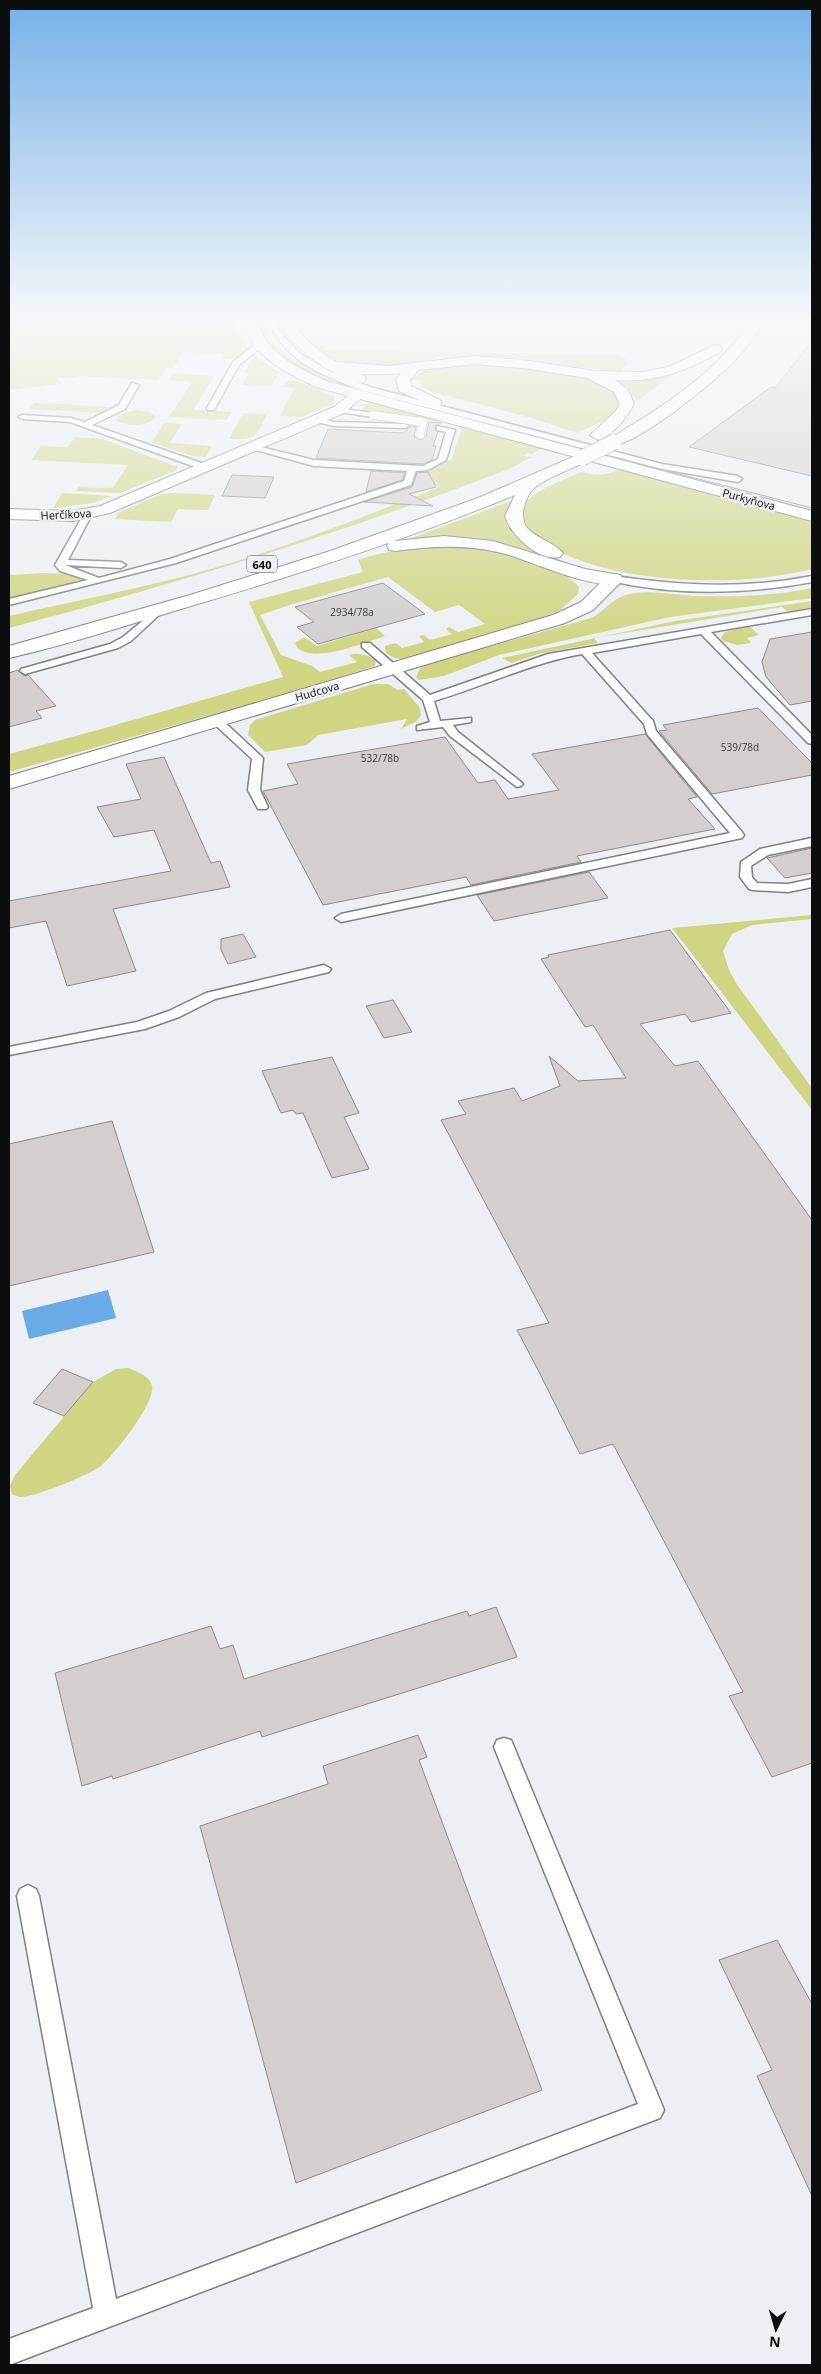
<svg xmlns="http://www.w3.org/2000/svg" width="821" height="2374" font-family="'Open Sans',sans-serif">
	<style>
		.green { fill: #d0d583 }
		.water { fill: #6aaae6 }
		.building { fill: #d4cece; stroke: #908a8a }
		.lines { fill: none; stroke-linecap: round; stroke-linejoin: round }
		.lane-casing { stroke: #7d8184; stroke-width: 3 }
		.street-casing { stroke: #7d8184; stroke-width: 2 }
		.secondary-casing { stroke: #7d8184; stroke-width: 2 }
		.highway-casing { stroke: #7d8184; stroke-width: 2 }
		.lane { fill: #fff; fill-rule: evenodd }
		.street { fill: #fff; fill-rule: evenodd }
		.secondary { fill: #fff; fill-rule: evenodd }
		.highway { fill: #fff; fill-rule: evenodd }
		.tram { stroke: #85888b; stroke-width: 1 }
		.lane-bridge-casing { stroke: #7d8184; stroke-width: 9; stroke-linecap: butt }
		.highway-bridge-casing { stroke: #7d8184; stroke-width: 16; stroke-linecap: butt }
		.lane-bridge { stroke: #fff; stroke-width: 8 }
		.highway-bridge { stroke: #fff; stroke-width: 15 }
		.labels { text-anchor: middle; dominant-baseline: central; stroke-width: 5; stroke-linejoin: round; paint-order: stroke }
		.number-label { font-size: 10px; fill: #3e3d3e }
		.far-street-label { font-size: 11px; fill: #0c0d0e; stroke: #ecf0f4 }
		.shield { fill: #ecf0f4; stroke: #4f5153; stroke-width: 1 }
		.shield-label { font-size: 11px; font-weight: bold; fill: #0c0d0e }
	</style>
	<rect width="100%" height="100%" fill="#ecf0f4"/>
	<g class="green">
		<path d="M9,318H233L239,339L249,349L244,357L221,360L224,354L184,352L173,368H166L158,380L78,376L76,378H58L49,358L61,384L9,390Z"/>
		<path d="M257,318H261C270,355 305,364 332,382C316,386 275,353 266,340C261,333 259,326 257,318Z"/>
		<path d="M324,345L325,350L621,355L629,362L619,373L518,358L488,356L439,358L391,368L343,363L315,347Z"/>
		<path d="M254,356L279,372L271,386L242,385L249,373L244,372Z"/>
		<path d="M474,364C510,365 602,369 623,402C617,419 592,425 577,433L528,417L432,392L421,386L420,380H411C424,364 454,365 474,364Z"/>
		<path d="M172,373L214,376L193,410L231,412L227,420L169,417L192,382L169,380Z"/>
		<path d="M674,374L637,401L624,387L604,377H656Z"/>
		<path d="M286,381H297L335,397L333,404L302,417L280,416L294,388L283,387Z"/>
		<path d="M35,403H42L111,407L101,413L29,409Z"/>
		<path d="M368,403L383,405L546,446L532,454L527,453L523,456L532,457L511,468C346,532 180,583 9,628V616C70,602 132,590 193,574C277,551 359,519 439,487L424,479L413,478L415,473L429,470L452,459L462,428L442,422L363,410L364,406L357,405Z"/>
		<path d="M136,410L149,412L156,417C147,427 128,427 117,421L118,415Z"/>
		<path d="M243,413L267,414C256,437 256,440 229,439Z"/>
		<path d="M164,423L182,424L170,443L212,446L206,457L192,456L152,443Z"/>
		<path d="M75,437L103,439L178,467L175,471L120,493L76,491L79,487L113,488L128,465L31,460L41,446L68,447Z"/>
		<path d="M624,467L710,494L812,520V569C738,588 616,585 548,546C539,542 531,534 524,528C523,523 521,517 521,512C522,494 568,478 582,472C599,477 608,475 624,467Z"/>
		<path d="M62,493L112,496L93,503L53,508Z"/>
		<path d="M171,493L215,495L208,510L178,509L171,522L115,519L118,513L161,494Z"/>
		<path d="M511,501C511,504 507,512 507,518C508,544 569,563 590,571L568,566L505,545L409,539Z"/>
		<path d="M455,545C488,549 557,561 579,587L578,594L559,611L542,618L406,659L394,658L386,653L385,646L396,643L402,648L424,642L419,636L424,635L430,640L452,634L446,629L449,627L458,632L485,624L459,605L435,612L388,577L293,604L260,615L281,655L312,666L320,672L357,662L349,655C361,652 367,655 376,661L375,666L295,691L9,772V754L105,728L283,677L249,602L363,572L358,560C390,549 421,547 455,545Z"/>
		<path d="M43,573L70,574L87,580L9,598V575Z"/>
		<path d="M812,588V598L670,617L499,655L444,676L419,680L416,677L420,668L428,664L591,618C604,612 611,599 626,595C648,589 671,595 694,596C734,597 773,596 812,588Z"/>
		<path d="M812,601V608L788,612L782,607L594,638L598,643L542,653L511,663L502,658L675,621Z"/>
		<path d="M749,626L759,635L747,638L751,643L737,645L723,641L721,638L725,632Z"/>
		<path d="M376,628L385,636C367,642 303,668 295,643L304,637L317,646Z"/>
		<path d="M373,684H388L398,690L404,689L420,708L421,715L417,721L401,729L407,719L318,735L307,745L265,752L248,735L250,725L255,720Z"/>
		<path d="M812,915V919L752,925L732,934L723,951L729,970L736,983L812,1088V1110L672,928Z"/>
		<path d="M129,1368C137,1372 150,1376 152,1386C156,1402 114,1455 101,1466C89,1475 34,1498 19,1497C19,1497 12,1494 12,1494L10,1486L15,1475L93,1382L116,1369Z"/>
	</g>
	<path class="water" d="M108,1290L116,1318L29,1339L22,1311Z"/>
	<g class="building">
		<path d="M812,341V476L689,447L771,387L775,388Z"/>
		<path d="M429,422L442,423L435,426L436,431L438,432L433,446H436L432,460L423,464L316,458L328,429L403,433L411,426L416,427L414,436L421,440L426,436Z"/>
		<path d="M371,471L405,473L402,480L366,492Z"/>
		<path d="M428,472L436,487L409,494L433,506L364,502L412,487L417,473Z"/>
		<path d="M232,475L274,477L265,498L222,496Z"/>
		<path d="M383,583L425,614L318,644L297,627L314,622L295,607Z"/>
		<path d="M812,632V701L790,705L766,677L762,662L770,639Z"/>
		<path d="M18,670L24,676L28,675L56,706L36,711L42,718L9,727V673Z"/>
		<path d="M758,708L812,763V775L712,794L659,731L667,730L663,725Z"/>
		<path d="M645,734L697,797L688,799L715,829L577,856L581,862L471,885L466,877L323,905L263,791L298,784L287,764L445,737L478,783L495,780L508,799L559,790L532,754Z"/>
		<path d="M164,757L211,863L220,861L230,887L113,909L136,971L67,986L46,921L9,928V901L171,871L154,830L114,837L97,807L141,799L126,764Z"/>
		<path d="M812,848V873L785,878L767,858Z"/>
		<path d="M589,872L608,898L494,921L477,895Z"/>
		<path d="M670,930L731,1013L691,1022L685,1014L640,1024L675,1066L698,1061L812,1220V1763L772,1777L729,1696L743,1692L613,1444L580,1454L537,1368L517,1330L549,1323L441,1120L466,1114L458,1101L514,1088L522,1101L560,1086L549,1056L578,1081L626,1078L593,1025L585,1027L541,959L549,957L548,955Z"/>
		<path d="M243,934L256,957L228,964L221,950V939Z"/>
		<path d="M393,1000L412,1032L384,1038L366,1006Z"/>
		<path d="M332,1057L359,1113L344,1117L369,1169L332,1178L303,1113L296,1114L293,1110L281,1113L262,1071Z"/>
		<path d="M112,1121L154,1252L9,1286V1144Z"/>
		<path d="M62,1369L93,1382L64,1416L33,1403Z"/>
		<path d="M496,1607L517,1657L262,1737L260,1731L113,1779L112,1776L82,1786L55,1673L211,1626L220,1649L233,1645L244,1679L467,1611L469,1616Z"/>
		<path d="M418,1735L427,1757L419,1760L542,2090L296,2183L200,1826L328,1784L323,1766Z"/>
		<path d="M777,1940L812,2004V2196L757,2076L772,2070L719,1960Z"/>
	</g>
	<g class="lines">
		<defs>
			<g id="lane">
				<path d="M267,318H275L280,332L299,353L327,370L370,387L662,464L738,476L742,479L738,482L662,469L364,391C324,376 283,361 267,318Z"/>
				<path d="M258,342L265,344L239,365L214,410H208L207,408L233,362Z"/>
				<path d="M132,383L139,385L125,409L92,425L207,465V469H201L70,422L22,419L18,417L22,415L71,418L85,422L119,405Z"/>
				<path d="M336,408L373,413L377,415L373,417L339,412L335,410Z"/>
				<path d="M313,417L334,422L405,424L409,426L405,428L334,426L313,421Z"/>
				<path d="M437,426L455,430L446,460L428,470L416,471L411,485L176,563L9,605V599L88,580L60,571L55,565L85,512L92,514L68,560L121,562L126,565L121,568L65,565L99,578L170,559L404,481L407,471L314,466L249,448V444L314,460L423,466L438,459L446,432L437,430Z"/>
				<path d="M614,576C681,586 745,589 812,576V582C749,594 674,596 611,581V577Z"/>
				<path d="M812,609V615L711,632L812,735V744L808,743L701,634L592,653L653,721L656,731L742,832L744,835L742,838L341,922L335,918L341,914L730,833L647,734L644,724L582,654C531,663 484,686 434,701L440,721L471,718V722L453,725L458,732L521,782L523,784L521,786L517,787L450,736L443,727L417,730V726L430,722L423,700L362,647V643H370L430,695L548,654Z"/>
				<path d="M156,610L161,613L159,615L131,641L118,648L25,674L20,671L21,669L110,644L123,637Z"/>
				<path d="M216,717L220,718L263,758L260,790L268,807L266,809H258L248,790L252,759L212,722V718Z"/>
				<path d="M812,838V846L768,855L751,866L752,877L757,883L788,884L812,879V887L788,892L753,890L749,889L740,877L741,862L760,849Z"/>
				<path d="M324,965L331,969L329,972L215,999L179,1017L145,1029L9,1055V1047L137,1022L169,1011L206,993Z"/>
				<path d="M504,1738L511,1740L514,1747L664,2110L660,2118L9,2365V2339L93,2308L17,1896L20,1889L28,1885L36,1889L39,1896L116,2299L638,2104L494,1747L497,1740Z"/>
			</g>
			<g id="street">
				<path d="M358,391L365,395L344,413L110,513L73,521L9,519V509L73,511L100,506L334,407L353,392Z"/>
				<path d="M614,574L620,575L623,579L620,583L593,610L565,623L9,789V776L553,615L581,602L608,575Z"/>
			</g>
			<g id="secondary">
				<path d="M244,318H258C261,352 298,368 326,381L812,511V521L316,387C286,373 248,355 244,318Z"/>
				<path d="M276,318H290C307,347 334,362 364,376L366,379L364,382C355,384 347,379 339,375C311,361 292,344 276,318Z"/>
			</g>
			<g id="highway">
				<path d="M753,318H767C757,332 748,346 737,358C721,377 631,451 609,445L606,442L609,439C664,406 717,373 753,318Z"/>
				<path d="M715,345L720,346L722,349L720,352C685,371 656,383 615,380L628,390L634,404C627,417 613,436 598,440L590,435L616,411L620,404L614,392L587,378L523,368L475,364L418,370L410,380L411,386L440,400L442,403L440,406L435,407L399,391L396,379L401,373C386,375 330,376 321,365L328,361L388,366L475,356L523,360L595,371L643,372L668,367Z"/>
				<path d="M582,453L587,455L590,458L587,461C572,469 553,475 538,485C526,493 517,517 528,529C537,538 556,544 563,553L560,557C539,562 510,535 505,516L515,495C406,540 293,576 181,609C124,626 67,645 9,658V646L190,595L330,551L478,498Z"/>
				<path d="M444,536L493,541L585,569L620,575L623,579L620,583C590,590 533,561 502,553C467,544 430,546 395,551L389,550L387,546L389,542L395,541Z"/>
			</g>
		</defs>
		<use href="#lane" class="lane-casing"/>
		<use href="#street" class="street-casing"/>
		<use href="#secondary" class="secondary-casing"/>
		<use href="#highway" class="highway-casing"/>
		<use href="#lane" class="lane"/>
		<use href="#street" class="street"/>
		<use href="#secondary" class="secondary"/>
		<use href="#highway" class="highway"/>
		<path class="tram" d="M647,466L812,508"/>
		<defs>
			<path id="lane-bridge" d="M373,415L423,422L420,434"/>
			<path id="highway-bridge" d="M582,458L614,442"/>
		</defs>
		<use href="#lane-bridge" class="lane-bridge-casing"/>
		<use href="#highway-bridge" class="highway-bridge-casing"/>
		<use href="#lane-bridge" class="lane-bridge"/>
		<use href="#highway-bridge" class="highway-bridge"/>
	</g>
	<linearGradient id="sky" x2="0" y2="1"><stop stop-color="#75b0e7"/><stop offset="0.49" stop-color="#f6f8fa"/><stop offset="1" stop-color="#f6f8fa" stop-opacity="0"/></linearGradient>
	<rect width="821" height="650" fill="url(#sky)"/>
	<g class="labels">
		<g class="number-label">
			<text x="352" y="612">2934/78a</text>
			<text x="740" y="747">539/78d</text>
			<text x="380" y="758">532/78b</text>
		</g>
		<g class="far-street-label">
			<text transform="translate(749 499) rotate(15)">Purkyňova</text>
			<text transform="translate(66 514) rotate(-3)">Herčíkova</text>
			<text transform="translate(317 691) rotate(-16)">Hudcova</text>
		</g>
		<rect class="shield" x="247" y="555.5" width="30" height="17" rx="4"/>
		<g class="shield-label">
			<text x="262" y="564">640</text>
		</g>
	</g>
	<rect width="821" height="2374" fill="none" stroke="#0c0d0e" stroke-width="20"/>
	<g transform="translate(776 2329) rotate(185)" stroke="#ecf0f4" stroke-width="4" paint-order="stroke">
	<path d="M0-4L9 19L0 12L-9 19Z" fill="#0c0d0e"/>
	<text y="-8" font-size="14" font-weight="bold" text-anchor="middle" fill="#0c0d0e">N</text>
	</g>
</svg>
